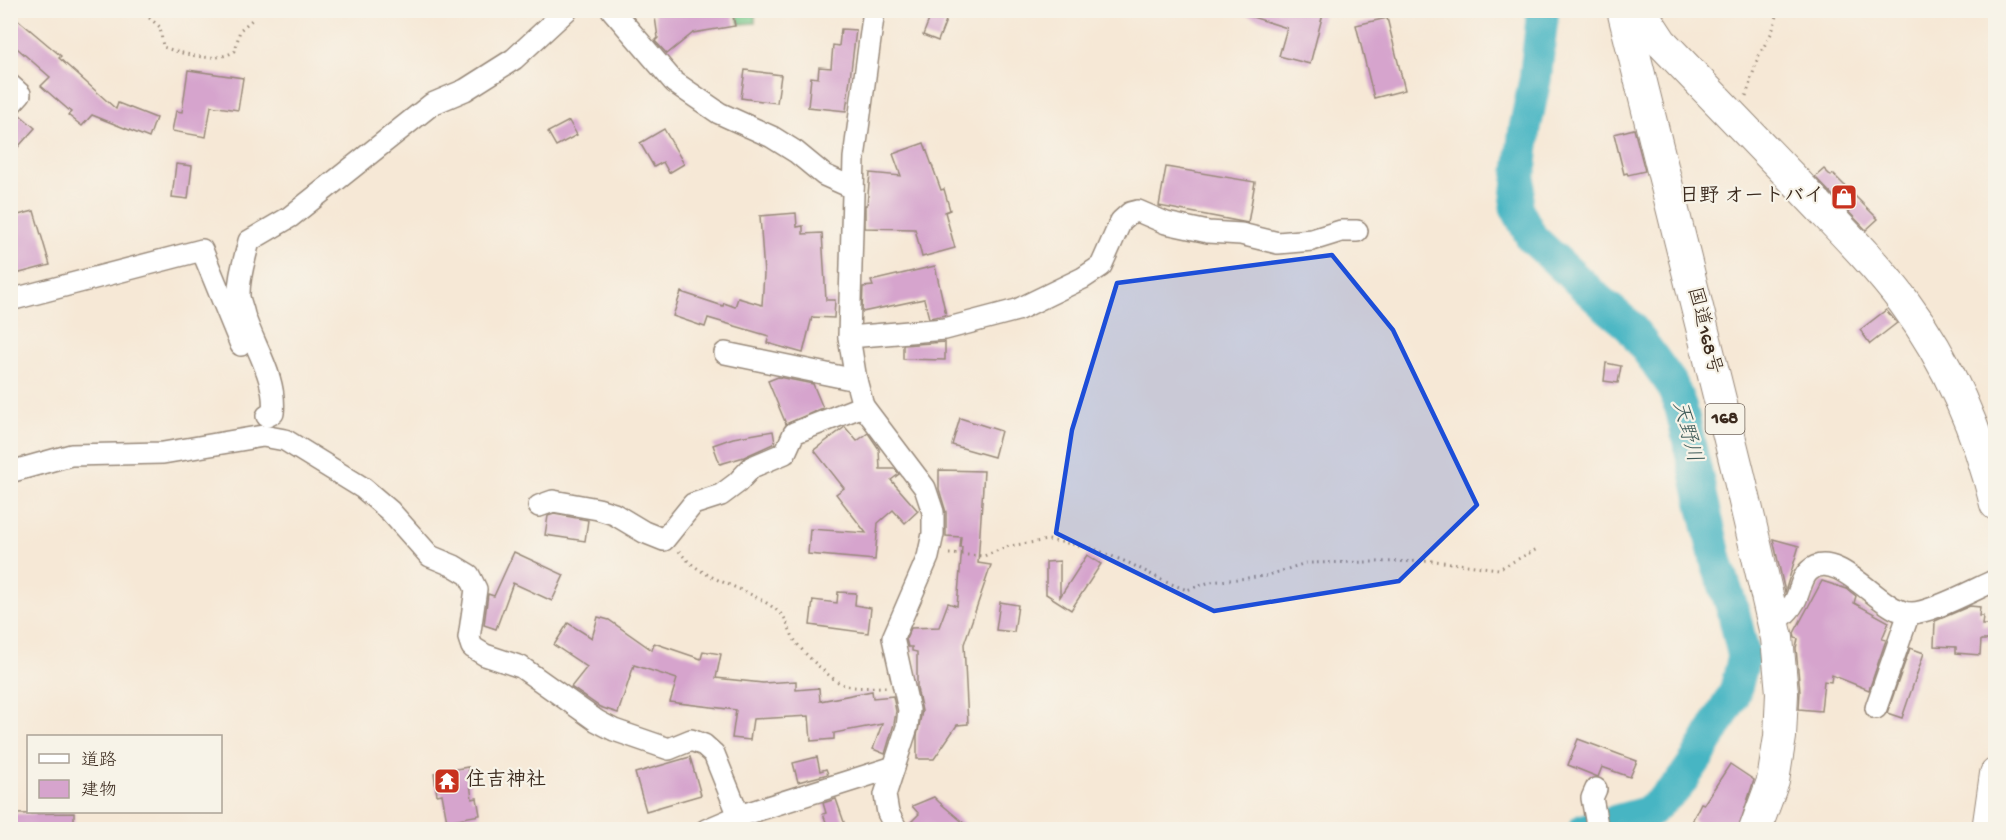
<svg xmlns="http://www.w3.org/2000/svg" width="2006" height="840" font-family="'Gochi Hand','Klee One',sans-serif">
	<style>
		.green { fill: #75c789; stroke: #587854; stroke-width: 1.5 }
		.lines { fill: none; stroke-linecap: round; stroke-linejoin: round }
		.river { stroke: #47b5c3; stroke-width: 33 }
		.building { fill: #d6a4cd }
		.minor-casing { stroke: #98897a; stroke-width: 24 }
		.highway-casing { stroke: #98897a; stroke-width: 34 }
		.path { stroke: #98897a; stroke-width: 3; stroke-dasharray: 1.5 4.5; stroke-linecap: butt }
		.minor { stroke: #fff; stroke-width: 21 }
		.highway { stroke: #fff; stroke-width: 32 }
		.marked { fill: #1d4ed8; fill-opacity: 0.2; stroke: #1d4ed8; stroke-width: 4.5; stroke-linejoin: round }
		.labels { text-anchor: middle; dominant-baseline: central; stroke-width: 4.5; stroke-linejoin: round; paint-order: stroke }
		.shield { fill: #f7f3e8; stroke: #73665b; stroke-width: 1.5 }
		.shield-label { font-size: 18px; font-weight: bold; fill: #3b2a1e }
		.poi-label { font-size: 20px; font-weight: bold; fill: #3b2a1e; stroke: #f7f3e8; text-anchor: end }
		.street-label { font-size: 20px; fill: #3b2a1e; stroke: #f7f3e8 }
		.water-label { font-size: 21px; font-style: italic; fill: #3f5b58; stroke: #f7f3e8 }
	</style>
	<rect width="100%" height="100%" fill="#f7f3e8"/>
	<filter id="ink" filterUnits="userSpaceOnUse"><feTurbulence type="fractalNoise" baseFrequency=".0167" numOctaves="2"/><feDisplacementMap in="SourceGraphic" scale="12" xChannelSelector="R" yChannelSelector="G"/><feConvolveMatrix kernelMatrix="1 2 1 2 8 2 1 2 1" color-interpolation-filters="sRGB"/></filter>
	<filter id="wash" filterUnits="userSpaceOnUse"><feTurbulence type="fractalNoise" baseFrequency=".008" numOctaves="4" result="noise"/><feDisplacementMap in="SourceGraphic" scale="24" xChannelSelector="R" yChannelSelector="G"/><feGaussianBlur stdDeviation="1.35" result="paint"/><feColorMatrix in="noise" values="0 0 0 0 0 0 0 0 0 0 0 0 0 0 0 0 0 1.4 0 .05"/><feComposite in="paint" operator="in"/></filter>
	<g filter="url(#wash)">
		<rect width="100%" height="100%" fill="#f6e8d6"/>
		<path class="green" d="M736,11H755V23L739,24Z"/>
		<g class="lines">
			<path class="river" d="M1543,10L1535,80L1525,128L1516,207L1532,238L1601,302L1629,325L1671,383L1681,408L1717,564L1733,610L1744,657L1735,692L1698,757L1678,786L1649,812L1584,830"/>
		</g>
		<g id="blocks">
			<g class="building">
				<path d="M654,10H732L735,26L693,33L667,54L655,41L658,38Z"/>
				<path d="M933,10H950L938,41L923,35Z"/>
				<path d="M1243,10H1324L1310,64L1279,56L1287,28L1243,14Z"/>
				<path d="M10,13L61,56L59,58L116,109L118,103L156,118L149,138L92,115L82,126L68,115L71,112L41,86L50,77L10,42Z"/>
				<path d="M1387,18L1405,90L1374,98L1356,25Z"/>
				<path d="M841,29L856,30L846,111L808,107L811,77L818,78L819,67L831,68L833,45L839,46Z"/>
				<path d="M188,70L243,78L238,110L211,106L206,137L172,131L176,111L182,112Z"/>
				<path d="M745,70L781,75L777,103L741,98Z"/>
				<path d="M19,114L35,128L10,156V121Z"/>
				<path d="M569,121L577,135L556,146L548,132Z"/>
				<path d="M664,129L684,164L669,173L663,162L654,167L640,143Z"/>
				<path d="M1634,129L1645,171L1628,175L1627,173L1624,174L1614,134Z"/>
				<path d="M924,143L941,190L944,189L950,210L945,212L955,248L922,257L915,229L865,228V205H867L870,173L901,176L893,154Z"/>
				<path d="M176,164L192,166L188,199L172,197Z"/>
				<path d="M1166,167L1255,182L1248,223L1159,206Z"/>
				<path d="M1824,169L1831,176L1833,174L1878,219L1866,230L1815,177Z"/>
				<path d="M34,211L50,265L16,274L12,255L18,253L10,217Z"/>
				<path d="M796,213L797,227L803,226V234L822,233L826,300H835L834,318L812,317L803,353L767,343L769,336L708,318L705,327L673,316L681,292L723,306L724,303L735,307L738,298L762,305L764,274L760,216Z"/>
				<path d="M935,266L946,315L929,318L924,299L862,312L863,287L873,286L871,281Z"/>
				<path d="M1886,310L1897,323L1870,344L1860,330Z"/>
				<path d="M945,342V360L903,359V345Z"/>
				<path d="M1606,363L1621,366L1618,383L1604,381Z"/>
				<path d="M778,377L813,384L823,408L786,424L768,381Z"/>
				<path d="M960,418L1001,431L994,457L952,445Z"/>
				<path d="M845,427L857,441L868,433L879,449L880,469H895L899,474L891,480L918,511L905,523L893,510L878,523L875,560L808,554L810,529L866,533L836,494L844,488L814,450Z"/>
				<path d="M773,431L775,443L744,457L720,464L713,445L733,438Z"/>
				<path d="M939,470L984,471L978,563L991,565L964,644L968,724L957,725L934,759H917V736L922,711L917,688V652L912,651V647H908L906,639L911,628L939,627L948,603L957,606L962,547H960L961,537L946,536V512L939,489Z"/>
				<path d="M554,514L588,520L585,541L545,535L548,516Z"/>
				<path d="M1773,539L1799,546L1785,592Z"/>
				<path d="M514,552L564,575L552,601L513,583L496,629L484,625L488,594L494,596Z"/>
				<path d="M1087,555L1101,564L1071,610L1046,594V562L1060,561V597Z"/>
				<path d="M1822,581L1847,589L1856,596L1854,603L1889,622L1882,639L1886,640L1869,690L1832,675L1831,682L1824,681L1821,711L1799,709L1800,692L1796,648L1798,639L1795,638L1794,633Z"/>
				<path d="M838,592L856,593L855,605L871,608L868,633L810,625L813,600L837,603Z"/>
				<path d="M1000,602L1018,605L1014,632L996,630Z"/>
				<path d="M1970,606L1980,607L1979,616H1983L1982,625H1991L1990,640H1981L1980,655L1956,653V647L1934,646L1935,621Z"/>
				<path d="M598,617L609,620L652,650L654,643L701,659L703,651L721,654L716,678L763,683L796,681V690L819,688L820,701L872,691L873,698L893,696L896,711L894,724L885,754L873,749L882,724L834,733V739L811,741L809,716L753,719L750,740L732,738L736,710L670,702L677,679L634,665L618,713L600,707L571,687L587,667L554,645L568,623L592,638Z"/>
				<path d="M1910,648L1924,653L1902,718L1887,713Z"/>
				<path d="M1578,739L1637,761L1630,777L1602,767L1598,777L1568,765Z"/>
				<path d="M690,757L701,795L646,811L635,773Z"/>
				<path d="M817,757L820,771L826,769L828,774L798,782L793,763Z"/>
				<path d="M1730,764L1754,780L1738,830H1710L1693,821V819L1701,803L1704,804Z"/>
				<path d="M468,767L472,799L477,798L480,815L447,821L442,794L437,795L434,773Z"/>
				<path d="M934,797L939,802L972,830H910L908,825L919,814L912,806Z"/>
				<path d="M836,799L845,825L829,830L823,814L826,813L823,803Z"/>
				<path d="M74,813V827L15,829L14,814Z"/>
			</g>
		</g>
	</g>
	<g filter="url(#ink)">
		<use href="#blocks" fill-opacity="0" stroke="#98897a" stroke-width="1.5"/>
		<g class="lines">
			<defs>
				<g id="minor">
					<path d="M612,10L674,82L719,113L772,137L796,152L824,175L853,188"/>
					<path d="M874,10L854,158L849,337L856,380L863,406L925,488L933,512V534L928,557L893,638L909,710L907,727L885,795L888,813L897,830"/>
					<path d="M10,85L20,94L10,105"/>
					<path d="M10,300L202,250L241,345"/>
					<path d="M849,337L945,329L1017,310L1083,278L1101,266L1121,221L1130,213L1138,211L1166,223L1208,232L1241,234L1278,243L1312,240L1341,231H1357"/>
					<path d="M725,353L856,380"/>
					<path d="M267,416L273,413C277,378 254,347 244,315C243,309 240,303 239,297C238,278 245,259 249,241L290,217L432,104L465,90L514,59L567,10"/>
					<path d="M10,472L71,455L163,453L263,436L285,440L363,488L390,511L430,556L454,566L469,575L476,589L469,638L472,647L485,655L521,667L597,721L614,730L669,749L691,740L704,745L714,754L739,816"/>
					<path d="M539,506L553,501L598,509L614,514L644,532L664,540L693,504L721,495L737,483L752,467L785,453L794,433L863,406"/>
					<path d="M1774,624C1780,618 1789,612 1793,604C1800,595 1800,579 1809,571C1833,548 1873,599 1896,609C1899,610 1905,613 1909,613C1928,615 1977,588 1996,580"/>
					<path d="M1876,708L1909,613"/>
					<path d="M1596,789L1592,798L1598,830"/>
					<path d="M706,830L739,816L894,767"/>
				</g>
				<g id="highway">
					<path d="M1623,10L1739,476L1777,638L1782,693L1780,737L1773,781L1755,830"/>
					<path d="M1640,10L1661,42C1705,88 1750,134 1794,180C1831,220 1871,258 1904,302C1948,361 1979,433 1996,504"/>
					<path d="M1988,830L1996,774"/>
				</g>
			</defs>
			<use href="#minor" class="minor-casing"/>
			<use href="#highway" class="highway-casing"/>
			<g class="path">
				<path d="M140,10L160,27L163,47C184,54 214,64 235,51L240,30L253,19"/>
				<path d="M1746,96L1758,57L1772,32L1779,10"/>
				<path d="M679,551C704,584 751,586 781,614C788,620 790,634 796,642C802,652 834,682 844,685C856,689 873,687 886,687"/>
				<path d="M949,554L984,556L1009,546L1048,540L1089,547L1129,563L1166,582L1187,590L1210,582L1266,576L1306,563L1435,561L1499,569L1537,549"/>
			</g>
			<use href="#minor" class="minor"/>
			<use href="#highway" class="highway"/>
		</g>
	</g>
	<path class="marked" d="M1332,255L1393,330L1477,505L1399,581L1214,611L1056,533L1072,430L1117,283Z"/>
	<defs>
		<symbol id="shop-square" viewBox="-11 -11 22 22"><rect x="-9" y="-9" width="18" height="18" rx="4" fill="#c8321e" stroke="#f7f3e8"/><path d="M-5-2.5h2.3a2.7 3.5 0 0 1 5.4 0H5L5.5 6h-11ZM-1.5-2.5h3a1.5 2.3 0 0 0-3 0Z" fill="#fff"/></symbol>
		<symbol id="temple-square" viewBox="-11 -11 22 22"><rect x="-9" y="-9" width="18" height="18" rx="4" fill="#c8321e" stroke="#f7f3e8"/><path d="M0-6L5-2H3V0L6.5 2.5H4V6H1.5V3h-3V6H-4V2.5H-6.5L-3 0V-2H-5Z" fill="#fff"/></symbol>
	</defs>
	<g fill-rule="evenodd">
		<use href="#shop-square" x="1829" y="182" width="30" height="30"/>
		<use href="#temple-square" x="432" y="766" width="30" height="30"/>
	</g>
	<g class="labels">
		<rect class="shield" x="1705.5" y="404" width="39" height="30" rx="4.5"/>
		<g class="shield-label">
			<text x="1725" y="419">168</text>
		</g>
		<g class="poi-label">
			<text x="1824" y="197">日野 オートバイ</text>
			<text x="466" y="781" text-anchor="start">住吉神社</text>
		</g>
		<g class="street-label">
			<text transform="translate(1703 331) rotate(76)">国道168号</text>
		</g>
		<g class="water-label">
			<text transform="translate(1685 432) rotate(75)">天野川</text>
		</g>
	</g>
	<rect width="2006" height="840" fill="none" stroke="#f7f3e8" stroke-width="36"/>
	<rect x="27" y="735" width="195" height="78" fill="#f7f3e8" stroke="#aca397" stroke-width="1.5"/>
	<rect x="39" y="754" width="30" height="9" fill="#ffffff" stroke="#aca397" stroke-width="1.5"/>
	<text x="81" y="765" font-size="18" fill="#3b2a1e">道路</text>
	<rect x="39" y="780" width="30" height="18" fill="#d6a4cd" stroke="#aca397" stroke-width="1.5"/>
	<text x="81" y="795" font-size="18" fill="#3b2a1e">建物</text>
</svg>
